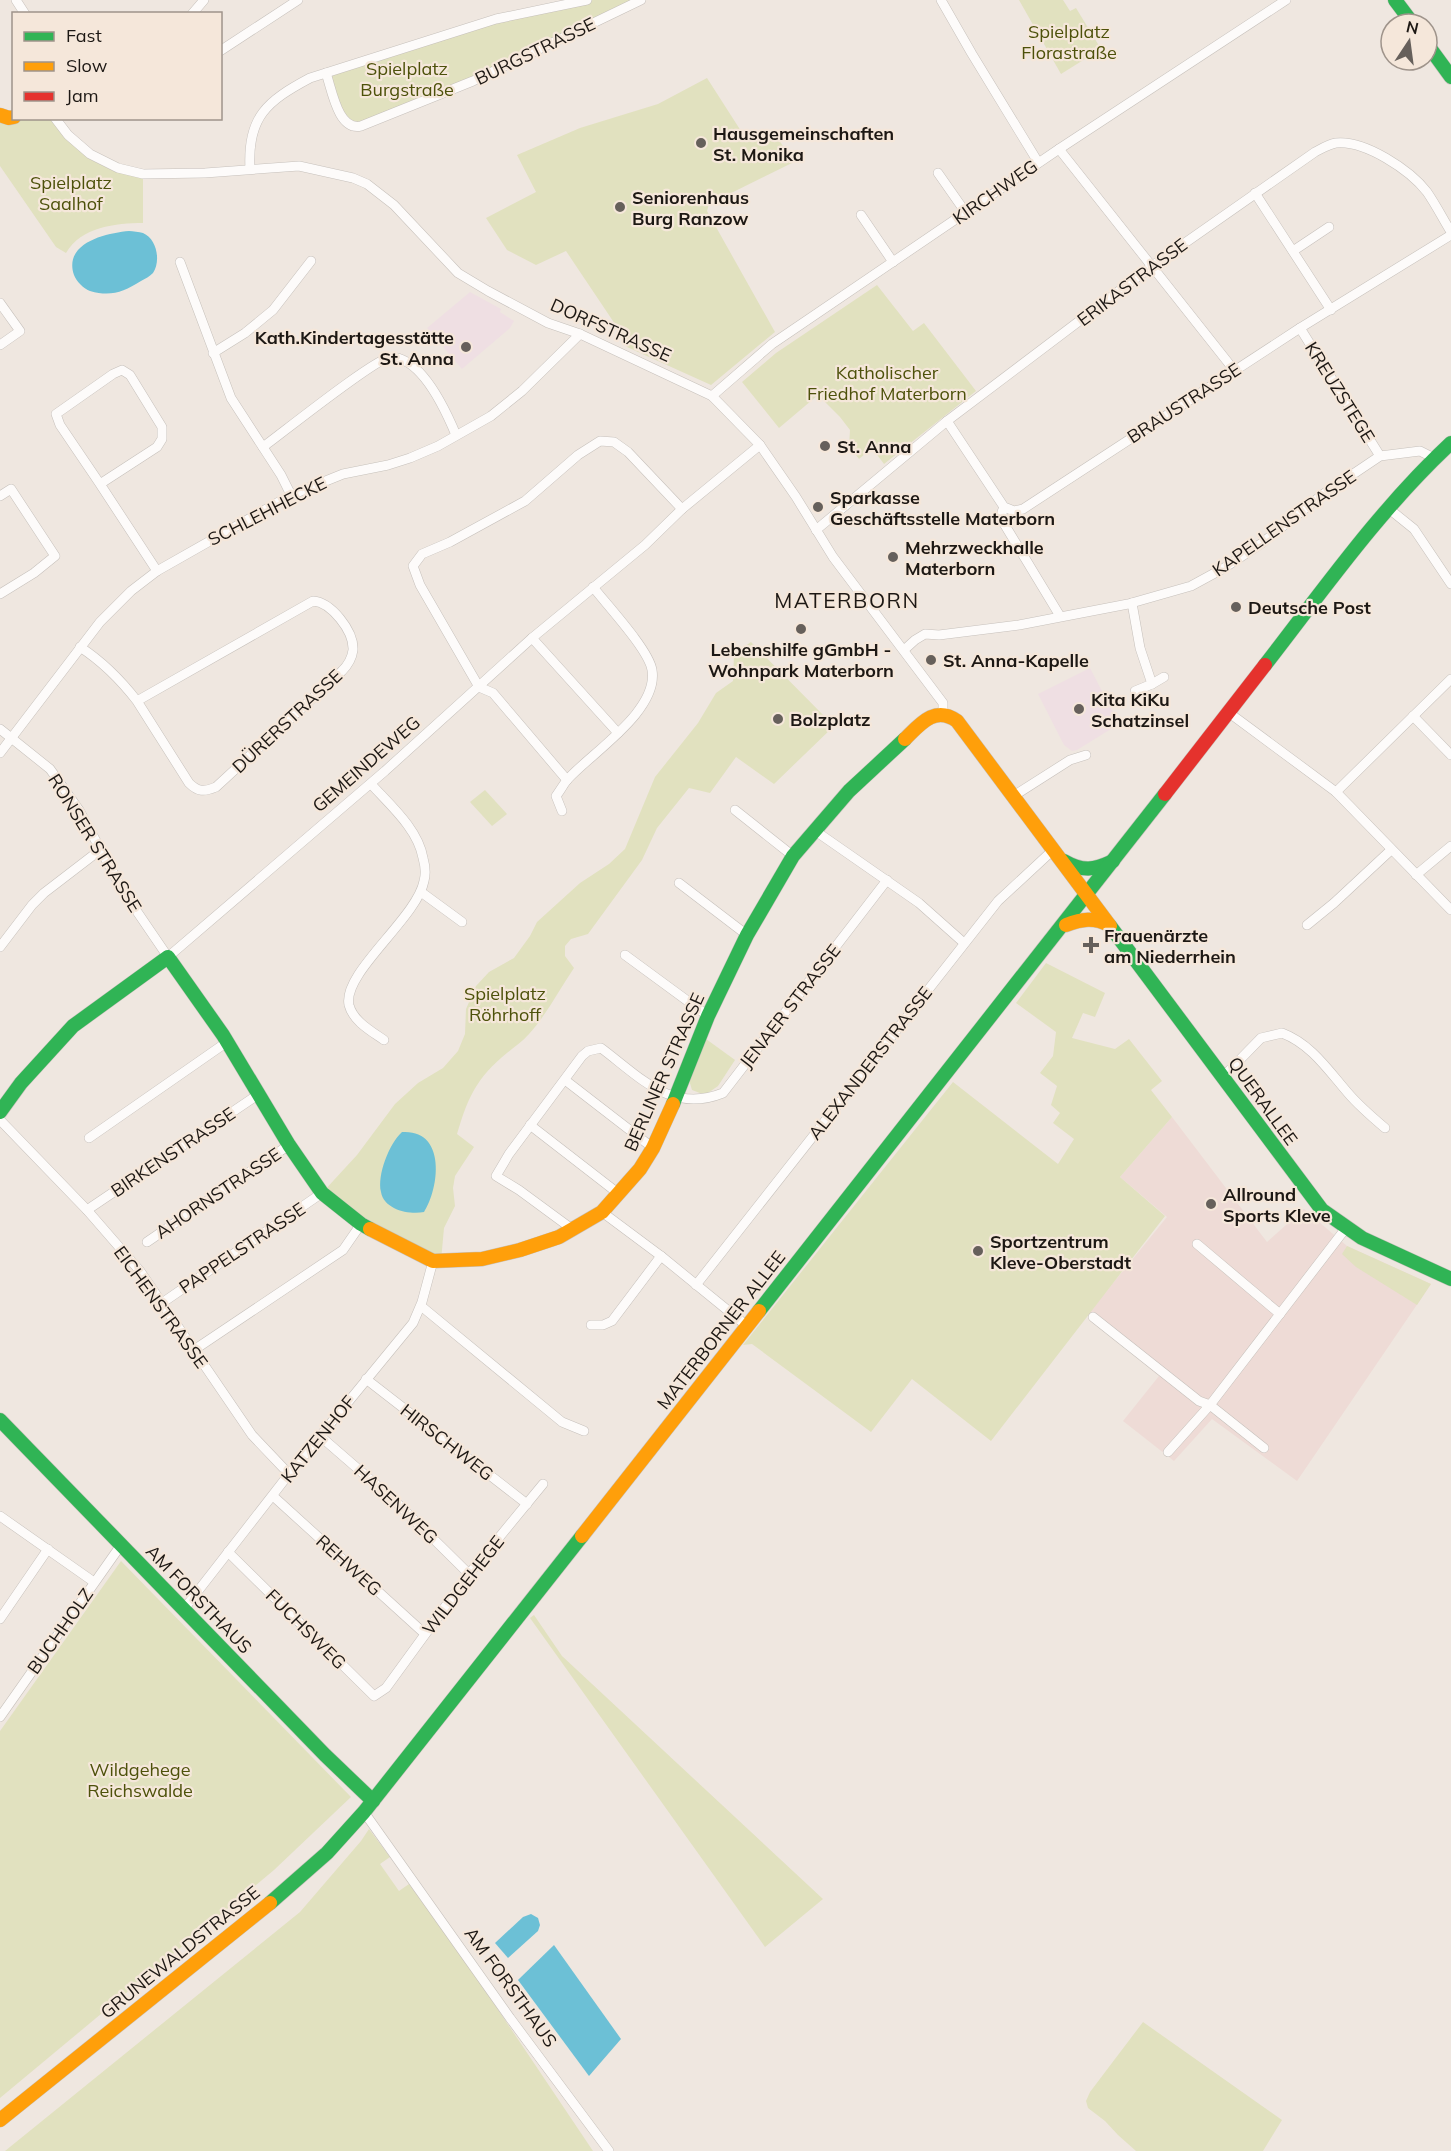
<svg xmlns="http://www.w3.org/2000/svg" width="1451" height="2151" font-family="Mulish,sans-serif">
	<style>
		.industrial { fill: #eedbd6 }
		.education { fill: #efdfe3 }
		.green { fill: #e1e1bf }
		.water { fill: #6cc0d6 }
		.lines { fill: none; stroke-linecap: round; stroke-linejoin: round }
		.street-casing { stroke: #c6c0bb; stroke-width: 10 }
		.fast-casing { stroke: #c6c0bb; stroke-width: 15 }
		.slow-casing { stroke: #c6c0bb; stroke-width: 15 }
		.jam-casing { stroke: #c6c0bb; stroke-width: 15 }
		.street { stroke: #fdfbfa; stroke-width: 9 }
		.fast { stroke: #30b455; stroke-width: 14 }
		.slow { stroke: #ff9f0a; stroke-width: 14 }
		.jam { stroke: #e5322d; stroke-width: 14 }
		.poi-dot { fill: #66605b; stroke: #f5e7da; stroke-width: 2 }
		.labels { text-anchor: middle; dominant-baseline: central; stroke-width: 4.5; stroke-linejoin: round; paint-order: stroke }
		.park-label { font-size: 18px; fill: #4d510a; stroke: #f5e7da }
		.street-label { font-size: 18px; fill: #1d1814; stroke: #f5e7da }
		.poi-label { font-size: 18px; font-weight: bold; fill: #1d1814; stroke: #f5e7da; text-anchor: start }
		.quarter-label { font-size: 21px; letter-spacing: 1.5px; fill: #1d1814; stroke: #f5e7da }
	</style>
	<rect width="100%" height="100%" fill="#efe7e0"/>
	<path class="industrial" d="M1172,1117L1267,1242L1304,1209L1347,1246L1431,1284L1297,1481L1212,1419L1174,1461L1123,1421L1159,1376L1087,1315L1167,1217L1120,1177Z"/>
	<g class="education">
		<path d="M470,292L501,309L500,312L514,321L510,328L462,369L427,328Z"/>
		<path d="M1090,668L1119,724L1077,750L1072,751L1064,745L1038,694Z"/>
	</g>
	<g class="green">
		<path d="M587,0H641L473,81L361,126L348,125L326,73L496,19Z"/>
		<path d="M1019,0H1063L1070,11L1076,8L1101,49L1061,74Z"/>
		<path d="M707,78L741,131L775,132L792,163L709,204L707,211L775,332L711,385L627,347L621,333L566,251L536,265L507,250L486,218L536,192L517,155L580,128L658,104Z"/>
		<path d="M0,115L14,118L55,119L90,154L143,174V223C116,223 81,227 66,253L56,247L0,166Z"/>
		<path d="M877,285L913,331L924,323L976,391L884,464L872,448L859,459L849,446L850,430L840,417L818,395L779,428L742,382L776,353Z"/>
		<path d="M751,642L834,726L774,784L736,757L710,793L689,788L657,828L642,860L588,934L571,939L565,946V956L574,968C559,990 547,1014 529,1034C521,1043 510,1050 501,1058C474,1082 467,1101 457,1134L474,1147L455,1176L453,1188L455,1206L444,1228L441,1261H433L322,1193L357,1155L395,1104L418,1083L443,1068L458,1051L465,1034L466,1009L476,986L489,972L514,958L530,936L537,922L580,883L609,864L625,849L655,777L698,723L716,693L733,681L734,654Z"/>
		<path d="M485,790L507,814L492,826L470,802Z"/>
		<path d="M1046,963L1105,993L1095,1017L1083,1013L1072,1038L1115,1049L1129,1039L1162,1081L1151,1090L1172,1117L1120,1177L1165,1216L991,1441L912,1379L871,1432L752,1344L743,1345L953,1082L1058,1164L1074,1139L1053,1123L1060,1113L1051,1105L1057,1086L1040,1073L1053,1056L1056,1032L1016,1003Z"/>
		<path d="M706,1039L735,1060L718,1086L705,1095L692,1090L689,1080Z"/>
		<path d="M1347,1246L1431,1284L1417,1305L1356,1267L1342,1254Z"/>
		<path d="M121,1561L351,1797L274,1870L0,2098V1731Z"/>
		<path d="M534,1615L562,1656L823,1899L765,1947L530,1618Z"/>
		<path d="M369,1829L390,1857L380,1864L399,1891L409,1884L462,1956L593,2151H5L300,1912L361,1841Z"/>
		<path d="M1143,2022L1282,2120L1263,2151H1136L1118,2135L1105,2121L1088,2108L1086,2101L1090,2092Z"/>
	</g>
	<g class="water">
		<path d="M129,231C133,231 139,232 143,233C157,239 161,261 153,273C150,276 145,279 141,281C123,292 111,297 90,291C84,289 76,281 74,275C63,243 106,233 129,231Z"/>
		<path d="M402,1132C446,1129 440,1187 424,1212C410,1215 384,1210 381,1192C377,1175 389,1144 402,1132Z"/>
		<path d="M531,1914L538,1918L540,1925L538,1931L508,1958L495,1943L523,1917Z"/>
		<path d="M554,1945L621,2039L589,2076L518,1980Z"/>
	</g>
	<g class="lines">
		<defs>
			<g id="street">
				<path d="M16,0L25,14"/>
				<path d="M941,0L972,54L1038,162"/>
				<path d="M192,14L204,0"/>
				<path d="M220,51L298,0"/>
				<path d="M326,73C332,90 338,131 361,126L473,81L641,0"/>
				<path d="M55,118L68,135L90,154L118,168L143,174L205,173L299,166L353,178L367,184L394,205L458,273L488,291L548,323L580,334L712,396L760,445L796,497L833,557L943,703V713"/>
				<path d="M1059,149L1234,370"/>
				<path d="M250,169C247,117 267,101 310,78L496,19L587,0"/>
				<path d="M938,173L966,213"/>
				<path d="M1255,193L1331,310"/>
				<path d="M861,215L893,262"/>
				<path d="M1293,251L1329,227"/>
				<path d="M180,262L231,398L281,475L291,495"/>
				<path d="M0,303L20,331L0,345"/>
				<path d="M1300,328L1380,456"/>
				<path d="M213,353L245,333L273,310L311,261"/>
				<path d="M712,396L772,344L1059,149L1286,0"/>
				<path d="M947,421L1004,507L1014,511L1023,509L1300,328L1451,235"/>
				<path d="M263,447C281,434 377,357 391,357C422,358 446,411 456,435"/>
				<path d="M100,484L60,425L56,414L113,374L122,370L130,375L162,427V439L157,447L100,484L157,571"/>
				<path d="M0,496L11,489L55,556L34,573L0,594"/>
				<path d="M1004,507L1002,512L1003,522L1060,616"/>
				<path d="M1388,508L1414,529L1451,584"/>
				<path d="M816,530L947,421L1152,266L1315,152C1321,149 1329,144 1336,143C1365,140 1410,170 1427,192C1436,205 1443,219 1451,232"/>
				<path d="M1132,603L1140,648L1152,684L1135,691"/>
				<path d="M532,638L618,733"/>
				<path d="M80,647C103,662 120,679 137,701L313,601C331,602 354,631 353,650C352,658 348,665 342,671L216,787C204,792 198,792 189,783L137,701"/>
				<path d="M904,650L915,640L925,634L939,635L1019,625L1128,604L1191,586L1224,568L1262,543L1322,495L1380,456L1420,451L1434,458"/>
				<path d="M1152,684L1164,677"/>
				<path d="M1228,712L1336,792L1451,910"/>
				<path d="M1413,716L1451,755"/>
				<path d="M0,729L50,769L79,810L123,891L168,957L385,771L532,638L645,545L682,509L760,445"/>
				<path d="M0,753L100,622L131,591L157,571L291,495L343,474L388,465L410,458L438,446L491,416L522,391L580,334"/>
				<path d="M567,780L493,693L479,687L420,585L413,566L422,554L450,542L525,501L578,455L600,441L614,442L628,452L682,509"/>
				<path d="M371,784C390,805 418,829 423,858C425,865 426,874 424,881C417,918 342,973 349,1005C353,1021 371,1031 384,1040"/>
				<path d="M1336,792L1451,679"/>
				<path d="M1012,797L1070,760L1086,755"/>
				<path d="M735,810L793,856"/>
				<path d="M562,811L556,796C560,791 563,785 567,780C591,753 659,711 652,670C649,650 607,605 593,587"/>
				<path d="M814,830L919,903L964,943"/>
				<path d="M1416,875L1451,846"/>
				<path d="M679,883L747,935"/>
				<path d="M421,892L462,922"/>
				<path d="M1307,925L1334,903L1391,850"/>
				<path d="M0,947L32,905L44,893L100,850"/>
				<path d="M625,955L708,1016"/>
				<path d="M1223,1077L1261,1038L1282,1033C1311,1044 1328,1070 1348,1093C1359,1106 1372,1117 1385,1128"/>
				<path d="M565,1080L653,1148"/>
				<path d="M0,1120L87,1210L140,1271L252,1435L289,1474"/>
				<path d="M530,1125L619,1194"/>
				<path d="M89,1138L227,1042"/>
				<path d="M87,1210L259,1094"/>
				<path d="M602,1212L661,1256L747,1326"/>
				<path d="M572,1229L519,1190L496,1176L509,1154L582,1056L588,1051L601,1048C640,1077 671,1114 723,1093L887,880"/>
				<path d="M147,1242L289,1145"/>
				<path d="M1197,1244L1280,1314"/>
				<path d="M696,1285L998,901L1053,850"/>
				<path d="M162,1303L322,1193"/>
				<path d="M421,1306L562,1422L584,1431"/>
				<path d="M1093,1317L1199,1401L1210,1405L1264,1448"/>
				<path d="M591,1325H603L612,1321L661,1256"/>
				<path d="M194,1350L343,1250L361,1224"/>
				<path d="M366,1379L527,1504"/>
				<path d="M320,1436L395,1501L469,1574"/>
				<path d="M1168,1452L1210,1405L1346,1228"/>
				<path d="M273,1496L425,1634"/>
				<path d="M0,1516L94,1582"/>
				<path d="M228,1552L374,1696L386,1688L469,1574L543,1484"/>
				<path d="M184,1609L289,1474L413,1323L422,1302L433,1261"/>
				<path d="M0,1619L48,1549"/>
				<path d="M0,1717L121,1545"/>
				<path d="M364,1812L510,2018L609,2151"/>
			</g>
			<g id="fast">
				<path d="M1395,0L1413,24"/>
				<path d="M1427,44L1451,77"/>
				<path d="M1265,665C1324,589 1380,509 1451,443"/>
				<path d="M1064,861C1083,872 1094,870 1113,861"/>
				<path d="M1110,926L1322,1210L1362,1238L1451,1279"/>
				<path d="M673,1104L708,1016L747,935L793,856L849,791L905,739"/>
				<path d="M0,1112L21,1083L73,1026L168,957L223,1035L289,1145L322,1193L361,1224L370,1229"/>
				<path d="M759,1311L1165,794"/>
				<path d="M0,1420L325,1755L373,1801"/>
				<path d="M270,1903L327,1853L364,1812L582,1536"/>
			</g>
			<g id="slow">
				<path d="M0,115L9,118L14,117"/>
				<path d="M905,739C920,724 935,705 957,721L1110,926"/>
				<path d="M1066,925C1082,919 1094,917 1109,925"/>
				<path d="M370,1229L433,1261L482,1259L520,1250L559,1237L602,1212L640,1169L653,1148L673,1104"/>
				<path d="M582,1536L759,1311"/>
				<path d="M0,2120L270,1903"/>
			</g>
			<path id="jam" d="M1165,794L1265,665"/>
		</defs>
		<use href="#street" class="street-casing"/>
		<use href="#fast" class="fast-casing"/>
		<use href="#slow" class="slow-casing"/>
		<use href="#jam" class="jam-casing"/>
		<use href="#street" class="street"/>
		<use href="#fast" class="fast"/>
		<use href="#slow" class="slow"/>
		<use href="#jam" class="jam"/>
	</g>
	<g class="poi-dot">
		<circle cx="701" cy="143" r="6"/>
		<circle cx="620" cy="207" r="6"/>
		<circle cx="466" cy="347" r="6"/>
		<circle cx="825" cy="446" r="6"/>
		<circle cx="818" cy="507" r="6"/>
		<circle cx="893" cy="557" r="6"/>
		<circle cx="1236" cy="607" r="6"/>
		<circle cx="801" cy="629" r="6"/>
		<circle cx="931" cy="660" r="6"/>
		<circle cx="1079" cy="709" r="6"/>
		<circle cx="778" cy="719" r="6"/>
		<path d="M1088 936h6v6h6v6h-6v6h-6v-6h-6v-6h6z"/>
		<circle cx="1211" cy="1204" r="6"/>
		<circle cx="978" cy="1251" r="6"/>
	</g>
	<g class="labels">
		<g class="park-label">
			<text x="1069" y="31">Spielplatz<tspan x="1069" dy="21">Florastraße</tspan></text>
			<text x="407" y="68">Spielplatz<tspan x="407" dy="21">Burgstraße</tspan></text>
			<text x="71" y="182">Spielplatz<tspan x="71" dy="21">Saalhof</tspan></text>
			<text x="887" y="372">Katholischer<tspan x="887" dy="21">Friedhof Materborn</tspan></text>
			<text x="505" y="993">Spielplatz<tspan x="505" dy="21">Röhrhoff</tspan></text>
			<text x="140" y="1769">Wildgehege<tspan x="140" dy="21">Reichswalde</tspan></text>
		</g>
		<g class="street-label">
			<text transform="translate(535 51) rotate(-26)">BURGSTRASSE</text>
			<text transform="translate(995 192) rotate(-35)">KIRCHWEG</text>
			<text transform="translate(1132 282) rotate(-37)">ERIKASTRASSE</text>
			<text transform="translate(611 330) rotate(24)">DORFSTRASSE</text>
			<text transform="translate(1340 392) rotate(58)">KREUZSTEGE</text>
			<text transform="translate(1184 403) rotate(-33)">BRAUSTRASSE</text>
			<text transform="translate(267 511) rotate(-27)">SCHLEHHECKE</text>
			<text transform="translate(1284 523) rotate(-35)">KAPELLENSTRASSE</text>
			<text transform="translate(287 721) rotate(-43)">DÜRERSTRASSE</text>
			<text transform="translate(366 764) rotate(-41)">GEMEINDEWEG</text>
			<text transform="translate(95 843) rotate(58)">RONSER STRASSE</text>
			<text transform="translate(790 1006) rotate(-52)">JENAER STRASSE</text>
			<text transform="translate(870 1063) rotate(-52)">ALEXANDERSTRASSE</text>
			<text transform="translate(664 1072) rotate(-66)">BERLINER STRASSE</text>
			<text transform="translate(1263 1101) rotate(54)">QUERALLEE</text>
			<text transform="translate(173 1152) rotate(-34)">BIRKENSTRASSE</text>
			<text transform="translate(218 1193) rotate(-34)">AHORNSTRASSE</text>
			<text transform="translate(242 1248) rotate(-34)">PAPPELSTRASSE</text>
			<text transform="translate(161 1307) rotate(54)">EICHENSTRASSE</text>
			<text transform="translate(721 1330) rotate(-52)">MATERBORNER ALLEE</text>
			<text transform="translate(318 1439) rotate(-51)">KATZENHOF</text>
			<text transform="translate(447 1442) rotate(38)">HIRSCHWEG</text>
			<text transform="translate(396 1504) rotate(43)">HASENWEG</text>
			<text transform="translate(349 1565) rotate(42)">REHWEG</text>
			<text transform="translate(463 1585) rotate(-52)">WILDGEHEGE</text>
			<text transform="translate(199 1599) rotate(46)">AM FORSTHAUS</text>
			<text transform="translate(306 1629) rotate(45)">FUCHSWEG</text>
			<text transform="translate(60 1631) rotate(-55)">BUCHHOLZ</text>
			<text transform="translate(180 1952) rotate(-39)">GRUNEWALDSTRASSE</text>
			<text transform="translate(511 1987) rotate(54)">AM FORSTHAUS</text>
		</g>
		<g class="poi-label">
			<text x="713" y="133">Hausgemeinschaften<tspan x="713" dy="21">St. Monika</tspan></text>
			<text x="632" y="197">Seniorenhaus<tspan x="632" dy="21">Burg Ranzow</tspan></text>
			<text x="454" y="337" text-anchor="end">Kath.Kindertagesstätte<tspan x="454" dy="21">St. Anna</tspan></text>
			<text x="837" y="446">St. Anna</text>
			<text x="830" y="497">Sparkasse<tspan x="830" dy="21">Geschäftsstelle Materborn</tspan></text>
			<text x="905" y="547">Mehrzweckhalle<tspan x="905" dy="21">Materborn</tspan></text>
			<text x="1248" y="607">Deutsche Post</text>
			<text x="801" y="649" text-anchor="middle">Lebenshilfe gGmbH -<tspan x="801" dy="21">Wohnpark Materborn</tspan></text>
			<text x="943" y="660">St. Anna-Kapelle</text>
			<text x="1091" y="699">Kita KiKu<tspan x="1091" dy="21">Schatzinsel</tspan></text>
			<text x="790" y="719">Bolzplatz</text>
			<text x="1104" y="935">Frauenärzte<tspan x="1104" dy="21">am Niederrhein</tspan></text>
			<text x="1223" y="1194">Allround<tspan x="1223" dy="21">Sports Kleve</tspan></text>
			<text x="990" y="1241">Sportzentrum<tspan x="990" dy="21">Kleve-Oberstadt</tspan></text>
		</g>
		<g class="quarter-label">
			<text x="847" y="600">MATERBORN</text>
		</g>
	</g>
	<rect x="12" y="12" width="210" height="108" fill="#f5e7da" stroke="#9f948b" stroke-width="1.5"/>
	<rect x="24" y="32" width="30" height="9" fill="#30b455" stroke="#9f948b" stroke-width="1.5"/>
	<text x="66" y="42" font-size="18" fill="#1d1814">Fast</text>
	<rect x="24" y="62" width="30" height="9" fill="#ff9f0a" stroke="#9f948b" stroke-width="1.5"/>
	<text x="66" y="72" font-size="18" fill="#1d1814">Slow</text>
	<rect x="24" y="92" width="30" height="9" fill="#e5322d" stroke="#9f948b" stroke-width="1.5"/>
	<text x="66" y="102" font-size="18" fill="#1d1814">Jam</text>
	<g transform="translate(1409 42) rotate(13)"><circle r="28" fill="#f5e7da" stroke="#9f948b" stroke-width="1.5"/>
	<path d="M0-4.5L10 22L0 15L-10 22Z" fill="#66605b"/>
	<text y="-9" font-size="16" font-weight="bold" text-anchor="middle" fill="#1d1814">N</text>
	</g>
</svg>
